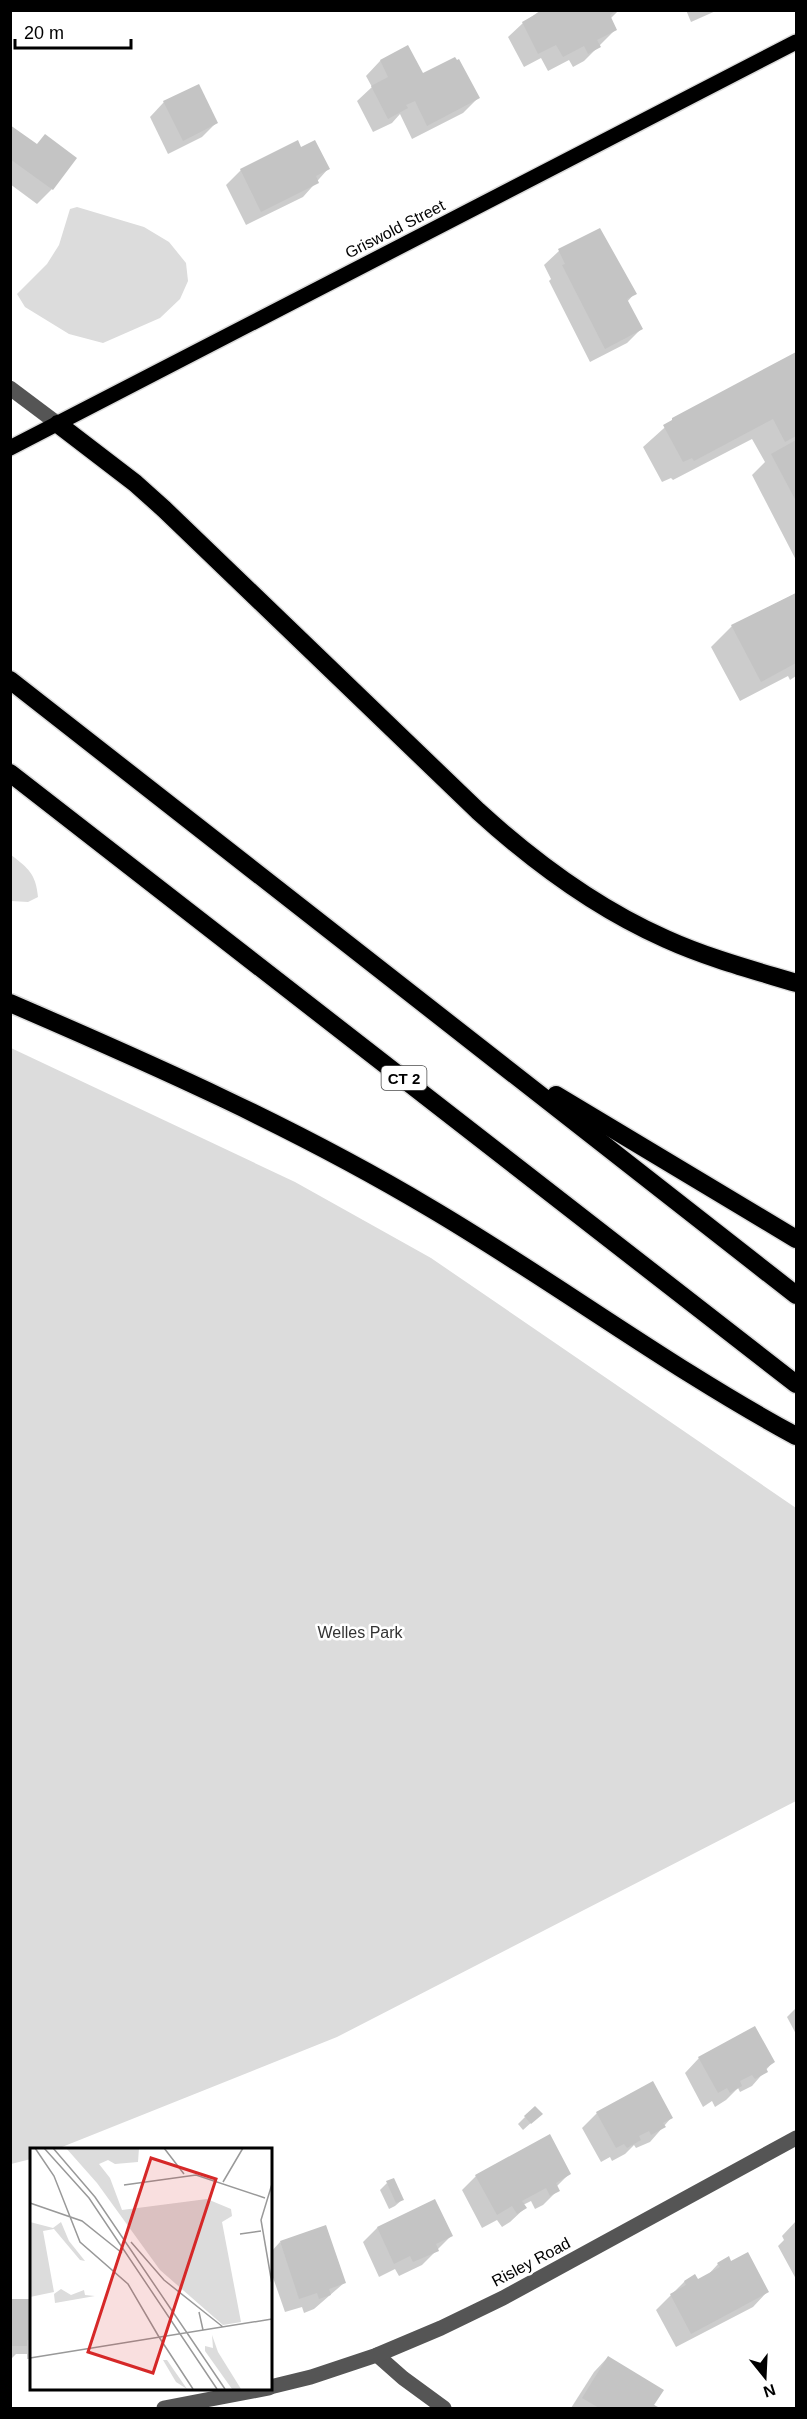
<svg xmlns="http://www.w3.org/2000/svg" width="807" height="2419" font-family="Helvetica,sans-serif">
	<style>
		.green { fill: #dcdcdc }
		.shadow { fill: #0003 }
		.building { fill: #c4c4c4 }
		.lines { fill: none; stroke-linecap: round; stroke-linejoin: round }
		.major-casing { stroke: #dbdbdb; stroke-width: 18 }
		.highway-casing { stroke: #dbdbdb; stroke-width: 21 }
		.minor { stroke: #555; stroke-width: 15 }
		.major { stroke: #000; stroke-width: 15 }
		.highway { stroke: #000; stroke-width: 18 }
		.labels { text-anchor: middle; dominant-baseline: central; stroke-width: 5; stroke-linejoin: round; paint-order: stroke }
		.shield { fill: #fff; stroke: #4c4c4c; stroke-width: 1.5 }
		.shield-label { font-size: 15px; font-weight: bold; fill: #000 }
		.street-label { font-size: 16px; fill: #000; stroke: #fff }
		.park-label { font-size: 16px; fill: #333; stroke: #fff }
		.inset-road { fill: none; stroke: #999; stroke-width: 1.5 }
		.view { fill: #d62828; fill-opacity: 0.15; stroke: #d62828; stroke-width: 3 }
		.inset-edge { fill: none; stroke: #000; stroke-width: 3 }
	</style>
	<rect width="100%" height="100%" fill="#fff"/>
	<g class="green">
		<path d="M77,207L144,227L169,242L186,263L188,281L180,299L160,318L103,343L69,334L25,307L17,294L47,264L59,245L70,209Z"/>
		<path d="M11,855C28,868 36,874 38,897L28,902L11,901Z"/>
		<path d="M11,1048L295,1182L431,1258L796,1508V1801L337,2037L57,2149H32L31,2159L11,2164Z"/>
	</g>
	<g class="shadow">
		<path d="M541,10H619L610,19L616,29L584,61L573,67L569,60L548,71L541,58L524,67L508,37L523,23Z"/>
		<path d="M686,10H718L691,22Z"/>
		<path d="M408,47L422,75L478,98L463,113L412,139L400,114L392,123L373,132L357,101L372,87L366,76L380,61Z"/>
		<path d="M164,102L216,123L202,137L168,154L150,117Z"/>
		<path d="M10,127L52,189L37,204L10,184Z"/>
		<path d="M297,142L301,149L328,169L303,197L246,225L226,185L241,170Z"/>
		<path d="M599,230L635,293L627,302L641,329L627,343L590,362L549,281L551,279L544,265L559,251Z"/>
		<path d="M796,354V560L752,475L765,462L752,439L673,480L671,478L662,482L643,447L673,420Z"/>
		<path d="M796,593V676L790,680L788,676L740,701L711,647L732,626Z"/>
		<path d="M796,2008V2034L787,2017Z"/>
		<path d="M699,2058L773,2062L752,2086L740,2092L738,2088L726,2100L715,2107L712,2101L703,2107L685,2073Z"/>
		<path d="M597,2113L671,2118L650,2142L636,2148L634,2145L625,2154L612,2161L610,2157L601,2162L582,2128Z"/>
		<path d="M525,2117L533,2121L523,2130L518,2124Z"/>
		<path d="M569,2174L556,2187L558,2190L543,2205L535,2209L531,2201L523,2205L525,2208L510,2222L502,2227L497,2220L482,2228L462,2190L476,2176Z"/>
		<path d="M387,2183L403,2199L395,2206L389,2209L380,2190Z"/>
		<path d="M434,2201L451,2236L422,2265L399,2276L395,2269L379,2277L363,2242L377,2228Z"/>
		<path d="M796,2221V2279L778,2246L784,2240L782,2236Z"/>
		<path d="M280,2242L344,2283L314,2309L304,2313L302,2307L285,2312L270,2269V2253Z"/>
		<path d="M731,2263L767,2292L753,2307L676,2347L656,2310L684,2282L695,2276L697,2281L707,2276L718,2264Z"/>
		<path d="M10,2300H32V2359H27V2354H16L10,2360Z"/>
		<path d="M608,2357L656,2407L655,2408H571L594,2372Z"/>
	</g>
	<g class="building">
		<path d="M543,10H617L610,15L617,30L597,40L601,47L588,54L584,46L563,57L556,45L538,54L522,22Z"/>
		<path d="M408,45L423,73L455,57L457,60L459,59L480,98L427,126L415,101L406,105L408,108L388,119L371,86L388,77L380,60Z"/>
		<path d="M199,84L218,123L183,141L163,101Z"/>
		<path d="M10,125L37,144L45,134L77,158L53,190L10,159Z"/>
		<path d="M298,140L301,147L315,140L330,169L316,176L319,183L261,212L240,169Z"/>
		<path d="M600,228L637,294L627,299L643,329L605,349L562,265L565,264L558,249Z"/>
		<path d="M796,352V436L785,442L773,419L694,461L692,458L683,462L663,425L672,420V418Z"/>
		<path d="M796,440V501L771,454Z"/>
		<path d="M796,593V663L761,682L731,625Z"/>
		<path d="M755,2026L775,2062L766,2068L768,2072L755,2079L752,2075L740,2081L742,2086L730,2093L727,2088L718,2093L698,2057Z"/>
		<path d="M653,2081L673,2118L663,2123L666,2127L651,2135L649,2131L639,2136L641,2140L627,2148L624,2144L616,2148L596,2112Z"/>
		<path d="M535,2106L543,2114L531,2124L524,2116Z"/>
		<path d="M550,2134L571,2174L556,2183L560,2191L550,2196L546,2188L522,2201L527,2208L517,2214L512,2206L497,2215L475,2175Z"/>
		<path d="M394,2178L404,2200L396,2203L386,2181Z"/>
		<path d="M435,2199L453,2236L436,2244L439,2251L413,2262L410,2256L394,2264L377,2227Z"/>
		<path d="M326,2225L346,2283L329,2289L331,2295L319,2299L317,2293L299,2299L280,2241Z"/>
		<path d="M748,2252L769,2292L691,2334L670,2294L686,2285L684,2281L695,2274L698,2279L720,2267L717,2263L729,2256L731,2261Z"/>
		<path d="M10,2299H32V2340H27V2346H12Z"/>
		<path d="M608,2356L664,2390L654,2405L658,2407L657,2408H599L582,2398Z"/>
	</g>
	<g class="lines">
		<defs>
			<path id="major" d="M10,448L796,42"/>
			<g id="highway">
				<path d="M58,424L135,483L164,509L478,811C535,863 596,908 666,939C708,958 753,970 796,983"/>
				<path d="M10,680L796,1295"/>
				<path d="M10,773L796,1384"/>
				<path d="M10,1003C154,1065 296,1128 430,1208C554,1281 670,1368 796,1436"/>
				<path d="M556,1095L796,1239"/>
			</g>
		</defs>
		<use href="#major" class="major-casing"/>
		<use href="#highway" class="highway-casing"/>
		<g class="minor">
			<path d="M10,388L58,424"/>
			<path d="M377,2355L403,2378L444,2408"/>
			<path d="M270,2387L311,2377L377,2355L441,2328L503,2298L796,2138"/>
			<path d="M164,2408L269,2388"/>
		</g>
		<use href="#major" class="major"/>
		<use href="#highway" class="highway"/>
	</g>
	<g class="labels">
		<rect class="shield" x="381.5" y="1066" width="45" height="24" rx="4.5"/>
		<g class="shield-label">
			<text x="404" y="1078">CT 2</text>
		</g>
		<g class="street-label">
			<text transform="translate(395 229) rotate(-27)">Griswold Street</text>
			<text transform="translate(531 2262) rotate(-28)">Risley Road</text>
		</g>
		<g class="park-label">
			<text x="360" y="1632">Welles Park</text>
		</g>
	</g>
	<g transform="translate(30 2148)">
		<rect width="242" height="242" fill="#fff"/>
		<path d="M36,0H109L108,14L85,16L78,12L69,16L80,30L92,62L177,51L201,61L202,68L192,74L211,174L193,177L130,122L67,35ZM0,74L23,80L31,74L39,93L55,113L50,112L24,81L13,83L24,144L0,149ZM31,141L41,147L54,142L55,147L65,148L25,155L24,146ZM182,187L188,204L211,241H202L175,203V198L183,200ZM133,212H137L157,241L146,234Z" fill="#dcdcdc"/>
		<path class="inset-road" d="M5,0L24,28L50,94L98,136L129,189M14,0L59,50L187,241M23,0L65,49L195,241M134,0L154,26M193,34L213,0M242,36L231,72L242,136M94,37L166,27L235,50M0,55L52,73L92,105M210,86L231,83M101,94L134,132L193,179M169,164L173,182M129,189L163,241M0,210L242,171"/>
		<path class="view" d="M121,10L186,31L123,225L58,204Z"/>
		<rect width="242" height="242" class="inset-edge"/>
	</g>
	<rect width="807" height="2419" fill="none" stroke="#000000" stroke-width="24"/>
	<g transform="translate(765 2377) rotate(162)" stroke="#ffffff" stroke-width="4.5" paint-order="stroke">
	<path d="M0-4.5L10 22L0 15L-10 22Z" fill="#000000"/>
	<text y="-9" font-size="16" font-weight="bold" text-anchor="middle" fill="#000000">N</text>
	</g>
	<path d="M15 39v9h116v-9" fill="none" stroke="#000000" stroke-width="3"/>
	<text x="24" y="39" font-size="18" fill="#000000" stroke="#ffffff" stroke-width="4.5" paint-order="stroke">20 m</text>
</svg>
